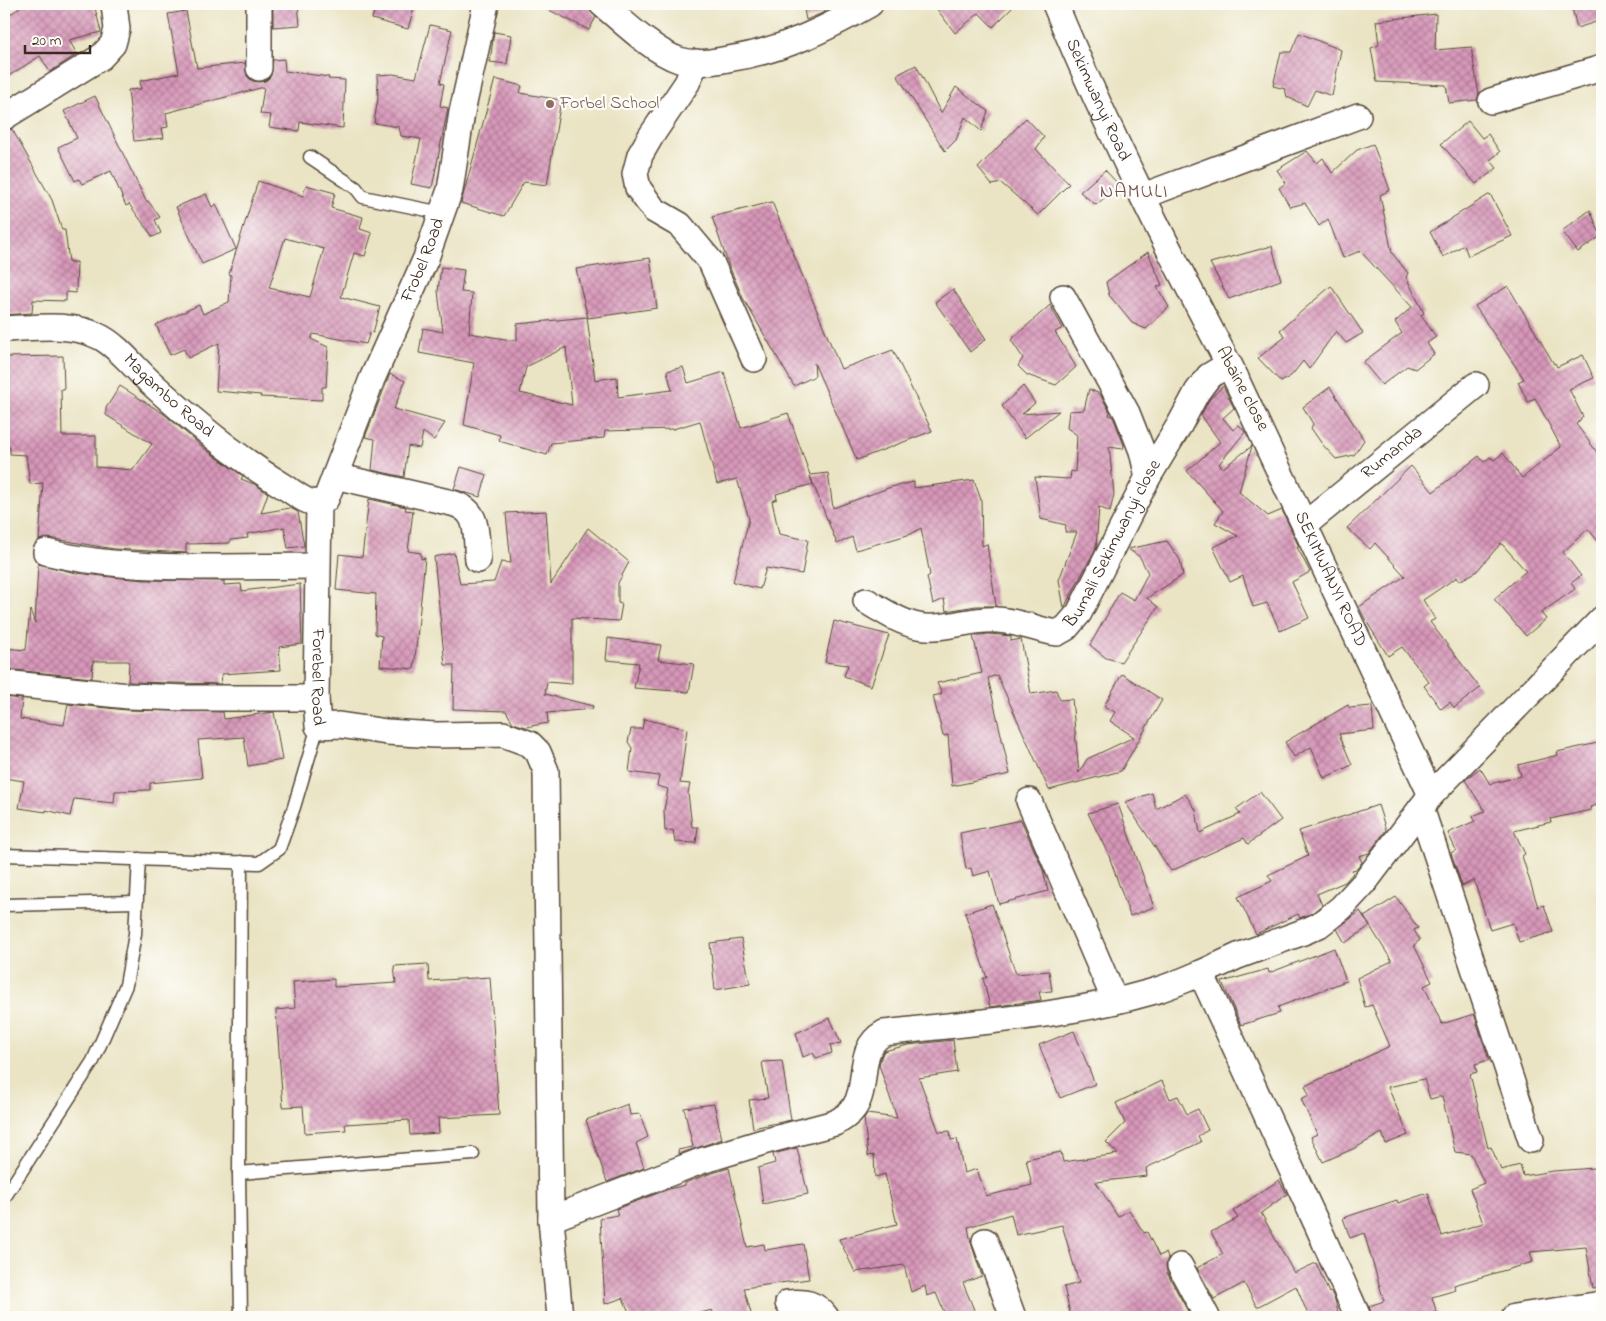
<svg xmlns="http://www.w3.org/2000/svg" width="1606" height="1321" font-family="'Indie Flower',sans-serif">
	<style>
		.building { fill: url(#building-cross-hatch); fill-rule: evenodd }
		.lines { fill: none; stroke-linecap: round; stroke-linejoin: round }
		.lane-casing { stroke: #554637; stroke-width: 15 }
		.street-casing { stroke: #554637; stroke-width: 28 }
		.lane { stroke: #fff; stroke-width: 12 }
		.street { stroke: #fff; stroke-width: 25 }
		.education-dot { fill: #8d6e63; stroke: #fdfcf7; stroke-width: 2 }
		.labels { text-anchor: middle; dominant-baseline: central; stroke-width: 4.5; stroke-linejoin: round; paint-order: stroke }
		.street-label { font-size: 18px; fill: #3b2a1e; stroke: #fdfcf7 }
		.education-label { font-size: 18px; fill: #785e54; stroke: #fdfcf7; text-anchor: start }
		.quarter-label { font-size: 20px; letter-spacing: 1px; fill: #725054; stroke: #fdfcf7 }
	</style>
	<defs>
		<pattern id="building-cross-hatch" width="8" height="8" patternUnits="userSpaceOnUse" patternTransform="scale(1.25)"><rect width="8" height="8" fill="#d797b9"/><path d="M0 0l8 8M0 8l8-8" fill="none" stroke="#b07b96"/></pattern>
	</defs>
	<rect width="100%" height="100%" fill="#fdfcf7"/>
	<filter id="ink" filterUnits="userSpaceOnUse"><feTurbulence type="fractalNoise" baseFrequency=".02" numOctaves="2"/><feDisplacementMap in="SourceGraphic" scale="10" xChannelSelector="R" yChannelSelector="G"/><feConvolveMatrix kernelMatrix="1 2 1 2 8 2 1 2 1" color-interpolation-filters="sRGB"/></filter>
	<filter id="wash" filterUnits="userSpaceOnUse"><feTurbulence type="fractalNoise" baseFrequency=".0096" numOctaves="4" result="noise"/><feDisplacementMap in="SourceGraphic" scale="20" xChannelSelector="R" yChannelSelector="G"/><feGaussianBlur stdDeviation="1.12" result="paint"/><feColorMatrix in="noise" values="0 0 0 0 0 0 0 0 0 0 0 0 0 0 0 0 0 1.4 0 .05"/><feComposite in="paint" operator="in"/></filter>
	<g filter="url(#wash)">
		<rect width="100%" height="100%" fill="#eae4c4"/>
		<g id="blocks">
			<g class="building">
				<path d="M22,4H94L101,32L69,40L77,54L50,72L40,56L4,79V18L18,9Z"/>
				<path d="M273,4H298L300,25L273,27Z"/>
				<path d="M376,4H415L408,29L372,19Z"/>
				<path d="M537,4H587L589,9L596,17L589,30Z"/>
				<path d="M933,4H1016L993,27L979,13L955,33Z"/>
				<path d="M1571,4H1602V20L1577,28Z"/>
				<path d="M823,5L825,12L806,20L804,9Z"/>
				<path d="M186,11L197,68L245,63L247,76L252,81L259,82L266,81L271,76L273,60L284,59L285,71L329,77L328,79L345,80L343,128L300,122L299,131L269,127L271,115L260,114L264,87L166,113L168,127L162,128L164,138L134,141L128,90L141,89L140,81L179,73L168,14Z"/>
				<path d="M1436,14L1435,50L1471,47L1479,95L1477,100L1449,103L1446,85L1377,82L1371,48L1379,45L1376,21Z"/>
				<path d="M430,25L452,30L440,83L444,84L440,106L448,108L432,188L411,184L421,139L401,136L399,127L374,123L378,98L377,75L393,74L416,78Z"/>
				<path d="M494,32L511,35L507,64L490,62Z"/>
				<path d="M1299,33L1341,50L1332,96L1315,90L1307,106L1287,97L1285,89L1273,86L1281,52H1291Z"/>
				<path d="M916,65L941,113L956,87L988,111L981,131L965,117L956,140L945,151L897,75Z"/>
				<path d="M495,79L522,86L520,93L561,100L547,185L524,182L504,216L461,203Z"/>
				<path d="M95,96L146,201H148L160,217L155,220L161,233L153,237L129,204L126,206L111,171L82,184L79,179L75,181L58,147L77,138L64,111Z"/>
				<path d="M1026,118L1044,137L1036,149L1069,184L1038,215L1001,183L992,185L978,168Z"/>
				<path d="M1468,121L1482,138L1488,134L1500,152L1490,160L1497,168L1476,184L1441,144Z"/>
				<path d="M12,129L52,200L62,230H65L69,262H77L76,293L66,292V301L33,300L32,313L4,315V131Z"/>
				<path d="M1373,144L1390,190L1380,195L1392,253L1408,273L1406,277L1424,313L1421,315L1436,337L1427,343L1434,354L1415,369L1407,366L1382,385L1363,362L1402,333L1395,322L1412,307L1360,251L1343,258L1328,219L1319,226L1305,203L1290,207L1279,188L1286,183L1277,170L1307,151L1317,163L1323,158L1332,173L1357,150Z"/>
				<path d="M1105,170L1119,185L1096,205L1080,192Z"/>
				<path d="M258,181L303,196L306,185L335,193L331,208L363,217L360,229L372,233L365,256L354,253L341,297L380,307L373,333L370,332L366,344L313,334L311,339L328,347L326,387H322V400L260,397L261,395L216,391L219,343L188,358L184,349L170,355L156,325L199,305L203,314L229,302L231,275L229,274ZM285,238L324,249L310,297L269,288Z"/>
				<path d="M206,194L212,207L216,204L236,249L202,264L176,207Z"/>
				<path d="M1490,194L1512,236L1468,256L1464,245L1443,257L1430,232Z"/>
				<path d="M772,202L841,369L893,350L932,431L857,460L814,363L815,376L794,386L743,298L729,266L712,217Z"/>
				<path d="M1590,210L1601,236L1578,252L1562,231Z"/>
				<path d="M1272,246L1281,280L1229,299L1210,263Z"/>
				<path d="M1148,252L1162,285L1157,287L1169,307L1146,329L1132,323L1109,295L1106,282Z"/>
				<path d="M650,258L657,308L588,318L576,269Z"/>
				<path d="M441,267L464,270L461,292L472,293L469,333L517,341V324L587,317L595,380L617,377L618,397L672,390L667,371L683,367L688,383L724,372L741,428L788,413L810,475L828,473L833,508L891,487L914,482V488L974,480L981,500L982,546L987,544L996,606H976L946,611L944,599L933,604L927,577L930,575L921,528L911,534L856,550L852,537L837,544L810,476L813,484L776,494L777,499L772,501L779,534L808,540L802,574L766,568L760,589L733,582L749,519L737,479L717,484L700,421L673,429L605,431L604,438L551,443L547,455L499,441L500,435L464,425L474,363L419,353L423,328L443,332L438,291ZM566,347L572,405L520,393L526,367Z"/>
				<path d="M1331,286L1363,333L1346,343L1336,331L1309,369L1303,361L1292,375L1281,382L1258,358L1285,337L1280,330Z"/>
				<path d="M1508,286L1554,364L1555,363L1557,367L1583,355L1594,378L1569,389L1583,417L1576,424L1602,459V546L1588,529L1563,552L1581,576L1571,583L1575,589L1541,613L1546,619L1526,636L1494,599L1526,571L1501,543L1476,572L1459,581L1457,577L1423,600L1435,619L1430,622L1480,688L1454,708L1450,702L1441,709L1424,686L1429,682L1402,647L1388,656L1365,619L1359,607L1405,576L1375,543L1370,549L1347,528L1411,466L1433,492L1479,456L1484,462L1490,457L1494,460L1503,453L1522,478L1561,447L1535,398L1528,402L1518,382L1524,379L1475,306Z"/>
				<path d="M953,289L986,339L970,352L935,302Z"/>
				<path d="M1050,305L1063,328L1055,332L1076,367L1056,385L1027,375L1018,366L1023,358L1011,340Z"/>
				<path d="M63,356L64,389H61L62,436H96V467L133,470L152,444L106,415V408L120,386L164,414L205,449L243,476L241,479L254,484L268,493L261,513L290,508L298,512L304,546L288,548L284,527L247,534L248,538L230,540V543L186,544V553L114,549L49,538L39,540L43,483L30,484L26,455L10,454V447H4V357Z"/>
				<path d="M390,374L405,381L394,409L445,423L434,440L423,432L420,448L408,446L404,477L372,470L375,439L365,437Z"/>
				<path d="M1023,386L1035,403L1022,414L1059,411L1025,438L1002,406Z"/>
				<path d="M1223,386L1234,408L1223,418L1233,430L1239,425L1245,432L1219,464L1223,468L1252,446L1239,492L1268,516L1282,510L1299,547H1297L1310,572L1292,582L1309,618L1280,631L1267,603L1253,607L1243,576L1230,582L1213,547L1238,536L1215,523L1223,511L1187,471L1220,442L1201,415L1209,400Z"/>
				<path d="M1330,387L1364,440L1354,455L1336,459L1322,444L1311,428L1313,424L1303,407Z"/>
				<path d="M1089,389L1100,394L1110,412L1109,415L1112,416L1114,419L1124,445L1123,449L1109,447L1114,494L1110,512L1099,507L1096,548L1064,608L1059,580L1077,532H1065L1066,525L1041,519L1035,477L1070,479L1071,471L1075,472L1077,435L1067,428L1069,411L1084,410Z"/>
				<path d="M461,467L487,475L480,497L454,489Z"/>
				<path d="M369,499L406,507L405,510L413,511L408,551L421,553V559L425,558L414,669L380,666L382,636L375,634L376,594L336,590L339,554L362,557Z"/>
				<path d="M546,511L551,584L588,528L629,562L618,583V603L622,604L619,621L572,618V684L547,682L545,694L593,706L592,709L547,713L548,723L526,727L513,723L506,711L453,709L454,665H445L434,557L454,553L460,584L494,582L501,562L511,563L506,513Z"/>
				<path d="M1167,541L1180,560L1183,575L1147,598L1158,607L1121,662L1106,658L1090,645L1120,592L1134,600L1148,573L1140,557L1128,549Z"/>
				<path d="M38,564L76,573L111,577L146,580L224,581V585L241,584L242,591L300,584L302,644L279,647L281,670L222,674L221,684L128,682L129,661H93L92,678L4,669V648L26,650L30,610L35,623Z"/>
				<path d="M834,621L889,635L871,686L844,676L848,665L825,662Z"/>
				<path d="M988,634L1011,636V641L1021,639L1031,694L1056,690L1060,700L1072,699L1079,773L1087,759L1134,737L1110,721L1115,712L1104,706L1122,674L1162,700L1121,771L1049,790L997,675L988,678L1010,774L952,786L948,735L943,736L933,696L942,694L937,683L982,673L973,636Z"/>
				<path d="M608,638L661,645L658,660L694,664L689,692L634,688L639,663L606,660Z"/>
				<path d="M4,697L22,699L20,719L64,725L68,704L127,710L223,712L224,719L274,712L282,760L248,766L244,737L198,740L202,778L150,783V790L115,791L114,803L74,799L70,816L46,810V812L19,808L24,781L4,778Z"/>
				<path d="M1348,705L1350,708L1372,706L1374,730L1339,734L1352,765L1324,778L1311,747L1294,757L1285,742Z"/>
				<path d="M644,719L687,729L680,783L690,784L688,793L692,827H698L696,843L675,842L673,830L665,831L664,810L668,789L657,786L659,776L629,772L632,748L628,742L631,729H642Z"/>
				<path d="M1602,742V804L1590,807L1591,810L1550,819L1551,822L1514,831L1525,854L1522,856L1538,907L1544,905L1553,932L1519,942L1513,923L1490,930L1474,880L1462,886L1451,853L1456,850L1448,833L1475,821L1473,816L1485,811L1465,780L1480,768L1490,784L1521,776L1518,765L1558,755L1557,752Z"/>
				<path d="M1260,792L1281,820L1248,844L1244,838L1171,871L1125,802L1152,793L1156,809L1185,794L1196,810L1200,833L1240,814L1236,809Z"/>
				<path d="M1118,804L1154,907L1130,916L1109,856L1088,813Z"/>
				<path d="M1378,805L1386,830L1369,853L1359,856L1362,862L1357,869L1352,870L1353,873L1345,882L1317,894L1322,905L1312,913L1300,918L1298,914L1256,934L1238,897L1272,881L1268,875L1308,856L1299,831Z"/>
				<path d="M1021,820L1043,870L1048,891L999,904L990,871L973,876L971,868L966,869L960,833Z"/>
				<path d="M1396,897L1418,928L1414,930L1420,940L1414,945L1432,982L1424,986L1442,1024L1474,1014L1489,1060L1475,1064L1477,1072L1470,1074L1488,1148L1491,1147L1501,1170L1520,1165L1523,1176L1553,1171L1595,1168L1601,1234H1602V1287L1593,1288L1586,1247L1530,1252L1533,1262L1454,1285L1456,1290L1432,1297L1438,1317H1372L1369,1306L1384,1301L1364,1233L1350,1238L1343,1218L1397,1200L1398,1203L1428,1193L1442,1236L1483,1223L1470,1189L1484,1183L1471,1154L1455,1152L1442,1096L1430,1099L1424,1079L1388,1087L1408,1135L1386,1144L1382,1133L1355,1148L1323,1162L1311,1137L1317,1134L1301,1099L1309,1095L1305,1086L1390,1046L1372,1005L1365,1007L1357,978L1392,961L1364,917Z"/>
				<path d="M992,904L1016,974L1049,971L1052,991L1039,992L1041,1000L990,1007L983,978H987L965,913Z"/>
				<path d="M1360,911L1370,926L1345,943L1337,929Z"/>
				<path d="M741,939L750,984L715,990L710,943Z"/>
				<path d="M1334,948L1346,981L1278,1007L1280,1013L1241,1025L1222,982L1268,969L1269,973Z"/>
				<path d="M428,964L429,981L490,977L499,1115L438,1118L439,1133L410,1135L409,1120L345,1124L346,1130L305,1133L303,1106L283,1107L276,1010L295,1008L293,982L334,979V987L396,983L394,966Z"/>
				<path d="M830,1018L841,1043L830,1045L832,1053L816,1058L813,1053L803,1057L796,1033Z"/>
				<path d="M1074,1031L1095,1084L1060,1098L1039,1045Z"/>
				<path d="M953,1040L957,1072L919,1078L939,1132L950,1131L951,1140L957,1139L964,1173L977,1169L986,1196L1032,1185L1026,1159L1061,1152L1063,1162L1118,1154L1106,1142L1125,1123L1116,1103L1162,1081L1170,1099L1178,1096L1187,1114L1198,1109L1208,1130L1198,1136L1201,1142L1146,1168L1147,1176L1096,1182L1118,1217L1129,1210L1144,1233L1147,1232L1159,1256L1166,1253L1168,1258L1166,1265L1167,1273L1191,1317H1071L1064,1287L1079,1283L1062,1225L1016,1235L1011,1214L968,1227L971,1243L982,1276L963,1283L977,1317H946L936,1293L927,1296L925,1286L911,1292L904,1265L855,1272L839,1239L897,1224L885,1174L875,1177L874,1155L868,1156L864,1118L867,1114L897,1118L879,1065L882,1055L884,1051L908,1045Z"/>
				<path d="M782,1061L791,1120L753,1128L749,1100L768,1098L762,1062Z"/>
				<path d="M628,1104L630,1115L640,1114L648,1137L636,1143L644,1168L607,1182L586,1120Z"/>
				<path d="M714,1104L722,1139L679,1154L678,1150L693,1147L684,1108Z"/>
				<path d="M797,1148L808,1194L763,1204L758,1168L775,1163L773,1154Z"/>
				<path d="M729,1168L747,1247L764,1244L765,1250L803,1244L809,1279L744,1288L752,1317H715L712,1310L685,1317H631L623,1298L605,1304L600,1218L618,1215L616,1209L669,1189L685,1185V1183L706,1175Z"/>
				<path d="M1279,1180L1287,1194L1261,1213L1294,1273L1316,1263L1329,1293L1331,1292L1335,1300L1339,1317H1309L1296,1286L1257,1307L1244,1283L1214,1299L1197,1268L1223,1254L1211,1232L1238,1218L1233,1211Z"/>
			</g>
		</g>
	</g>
	<g filter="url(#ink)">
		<use href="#blocks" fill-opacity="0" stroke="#554637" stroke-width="1"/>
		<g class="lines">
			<defs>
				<g id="lane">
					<path d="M310,157L356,188L363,197L442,213"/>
					<path d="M4,855L259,863L279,849L294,807L318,726"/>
					<path d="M4,905L136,902"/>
					<path d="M239,1173L473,1154"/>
					<path d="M4,1198L93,1061L126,985L135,934L139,859"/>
					<path d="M241,1317L239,1173L241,862"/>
				</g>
				<g id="street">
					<path d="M602,4C622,21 654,52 679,60C695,65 712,62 728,59C781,51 824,30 870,4"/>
					<path id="s1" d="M1055,4C1108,132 1171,256 1236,378"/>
					<path d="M696,62L687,83L651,136L640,155L635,174L638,188L654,210L680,225L711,262L754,359"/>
					<path d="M259,68V4"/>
					<path d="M1491,101L1602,68"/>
					<path d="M4,117L101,57L113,44L117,29L114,4"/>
					<path d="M1143,196L1358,116"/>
					<path d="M1063,297L1127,413L1142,451L1148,477"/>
					<path id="s2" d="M4,329C34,328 70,322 98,336C116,344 134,367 149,381C191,420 236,457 285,487C293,492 302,500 311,502C317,503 320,502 326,499L372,379L426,258L450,190L462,112L486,4"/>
					<path d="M335,476L452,503C481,511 475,534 478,560"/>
					<path id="s3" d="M319,502L316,698L318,726L339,725L387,732L435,735L503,734L530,744L538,752L546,771L551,1219"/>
					<path id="s4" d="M1308,522L1476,385"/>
					<path d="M46,552C132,573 229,566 317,566"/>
					<path id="s5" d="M866,601C882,610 899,622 918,626C942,631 971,618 997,620C1018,621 1037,630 1057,633L1066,628L1079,613L1148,477L1180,424L1197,392L1209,376L1229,364L1431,795"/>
					<path d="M4,683L128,696L188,698H316"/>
					<path d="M1029,801L1115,1001"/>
					<path d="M1421,808L1531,1140"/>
					<path d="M985,1241L1013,1317"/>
					<path d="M1180,1266L1207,1317"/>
					<path d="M788,1303C804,1301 816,1303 826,1317"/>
					<path d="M560,1317L551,1219L701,1161L763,1142L835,1123C842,1119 849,1115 854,1108C870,1084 855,1049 884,1033C974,1022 1064,1017 1151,992C1168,987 1185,980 1201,973"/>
					<path d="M1358,1317L1319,1229L1201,973L1238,956L1306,931L1319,925L1341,908L1364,883L1431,795L1602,619"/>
					<path d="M1514,1317L1602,1304"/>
				</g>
			</defs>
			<use href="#lane" class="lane-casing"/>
			<use href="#street" class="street-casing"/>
			<use href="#lane" class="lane"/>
			<use href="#street" class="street"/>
		</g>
	</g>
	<circle class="education-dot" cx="550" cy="104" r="5"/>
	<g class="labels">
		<g class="street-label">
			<text stroke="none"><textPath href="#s1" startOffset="105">Sekimwanyi Road</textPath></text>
			<text stroke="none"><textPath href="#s2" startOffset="640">Frobel Road</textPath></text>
			<text transform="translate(1242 389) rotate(62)">Abaine close</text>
			<text stroke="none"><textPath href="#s2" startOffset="188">Magambo Road</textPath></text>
			<text stroke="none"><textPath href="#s4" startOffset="109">Rumanda</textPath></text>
			<text stroke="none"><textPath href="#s5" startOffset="306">Bumali Sekimwanyi close</textPath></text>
			<text stroke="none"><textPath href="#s5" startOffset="761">SEKIMWANYI ROAD</textPath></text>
			<text stroke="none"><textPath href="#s3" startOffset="175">Forebel Road</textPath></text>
		</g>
		<g class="education-label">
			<text x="560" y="104">Forbel School</text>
		</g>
		<g class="quarter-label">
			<text x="1134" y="192">NAMULI</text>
		</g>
	</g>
	<rect width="1606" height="1321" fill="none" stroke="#fdfcf7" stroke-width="20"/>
	<path d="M25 45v8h65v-8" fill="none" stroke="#3b2a1e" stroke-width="2.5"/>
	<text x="32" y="45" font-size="15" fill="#3b2a1e" stroke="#fdfcf7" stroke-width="4" paint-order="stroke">20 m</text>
</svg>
